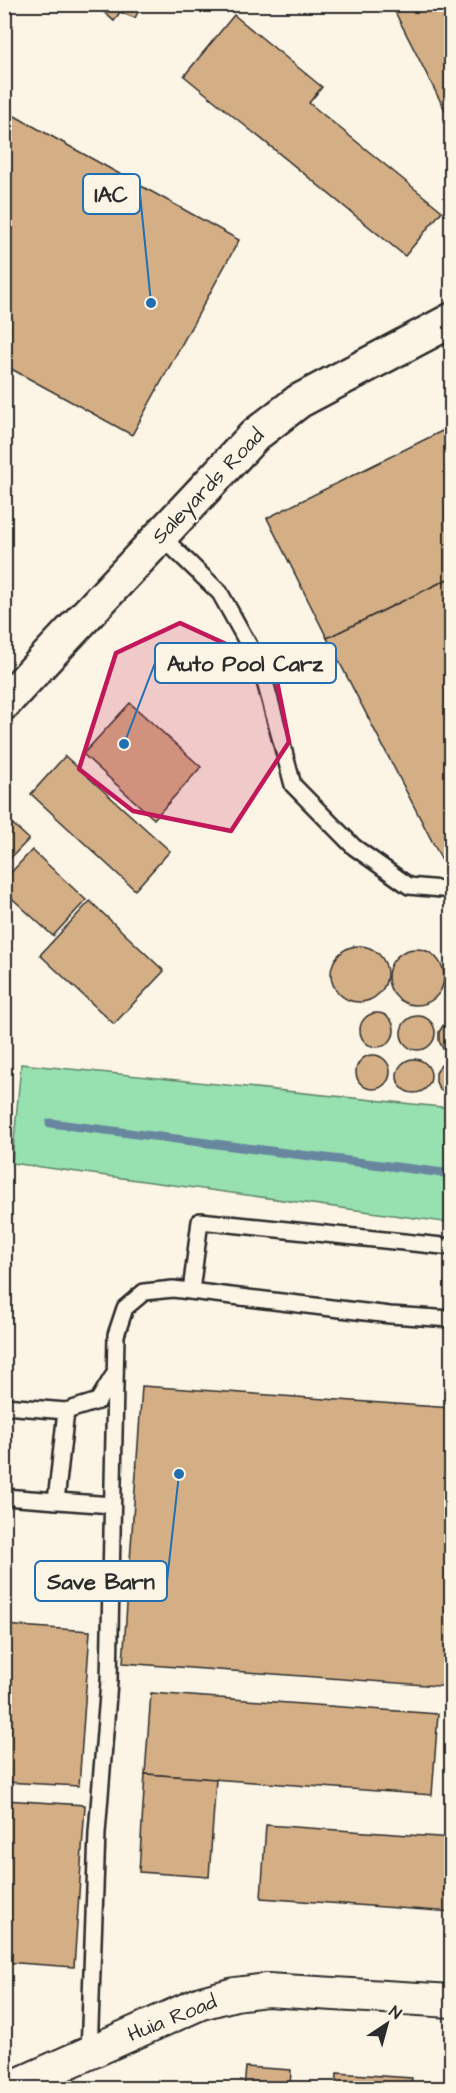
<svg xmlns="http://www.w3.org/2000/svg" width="456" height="2093" font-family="'Architects Daughter',sans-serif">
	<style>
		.green { fill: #97e0af; stroke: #61866d; stroke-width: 1.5 }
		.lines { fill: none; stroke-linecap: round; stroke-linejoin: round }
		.stream { stroke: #67879f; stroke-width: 9 }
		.building { fill: #d4af86; stroke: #2b2b2b; stroke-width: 1.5 }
		.service-casing { stroke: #2b2b2b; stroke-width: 20 }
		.minor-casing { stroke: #2b2b2b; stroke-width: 36 }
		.secondary-casing { stroke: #2b2b2b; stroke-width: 38 }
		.service { stroke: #fcf5e5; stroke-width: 15 }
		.minor { stroke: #fcf5e5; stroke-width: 32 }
		.secondary { stroke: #fcf5e5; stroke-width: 33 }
		.marked { fill: #c2185b; fill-opacity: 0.2; stroke: #c2185b; stroke-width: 4.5; stroke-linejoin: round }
		.labels { text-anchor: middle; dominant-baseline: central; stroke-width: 4.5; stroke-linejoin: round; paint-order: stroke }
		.street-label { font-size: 21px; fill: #2b2b2b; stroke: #fcf5e5 }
		.leader { fill: none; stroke: #1f6fb2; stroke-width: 2 }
		.callout-dot { fill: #1f6fb2; stroke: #fcf5e5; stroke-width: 2 }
		.callout { fill: #fcf5e5; stroke: #1f6fb2; stroke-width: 2 }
		.callout-label { font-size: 22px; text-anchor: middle; font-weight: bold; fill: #2b2b2b }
	</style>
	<rect width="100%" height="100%" fill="#fcf5e5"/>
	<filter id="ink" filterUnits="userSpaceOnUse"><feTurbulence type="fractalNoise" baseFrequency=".0167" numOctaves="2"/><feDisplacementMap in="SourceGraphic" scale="12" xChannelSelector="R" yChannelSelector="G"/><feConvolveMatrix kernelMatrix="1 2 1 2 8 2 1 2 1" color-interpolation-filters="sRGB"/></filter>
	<g filter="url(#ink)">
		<path class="green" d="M21,1064L451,1108V1223L12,1163Z"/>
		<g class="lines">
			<path class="stream" d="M50,1123L452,1174"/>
		</g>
		<g class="building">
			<path d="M95,4H142L135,18L120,12L114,21Z"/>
			<path d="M391,4H452V124Z"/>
			<path d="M234,15L322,87L309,103L442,211L405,256L184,76Z"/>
			<path d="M4,110L239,240L132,435L4,365Z"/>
			<path d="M452,426V577L327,638L267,518Z"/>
			<path d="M452,577V872L449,874L327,638Z"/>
			<path d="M130,703L201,767L154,819L83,754Z"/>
			<path d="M65,756L170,851L135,890L31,794Z"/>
			<path d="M5,817L29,839L4,865V817Z"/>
			<path d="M32,850L86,900L53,936L4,891V880Z"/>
			<path d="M90,901L164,971L114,1024L40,955Z"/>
			<circle cx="359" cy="974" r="28"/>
			<circle cx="416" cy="977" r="28"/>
			<path d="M452,961V998L445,985L446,970Z"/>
			<circle cx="377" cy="1030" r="17"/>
			<circle cx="418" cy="1033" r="17"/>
			<path d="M452,1020V1054L443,1049L439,1041V1032L444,1024Z"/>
			<circle cx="373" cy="1072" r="17"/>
			<circle cx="414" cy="1076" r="17"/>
			<path d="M449,1061H452V1096L440,1090L436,1082V1073L441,1065Z"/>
			<path d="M142,1386L452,1408V1687L123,1663Z"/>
			<path d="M4,1625L90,1631L79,1786L4,1782Z"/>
			<path d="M151,1693L438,1714L432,1795L145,1774Z"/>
			<path d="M145,1774L216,1779L209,1877L139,1872Z"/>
			<path d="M4,1800L85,1805L74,1967L4,1962Z"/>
			<path d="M266,1825L452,1838V1912L261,1898Z"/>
			<path d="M246,2067L291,2070L290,2088H244Z"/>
			<path d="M337,2073L412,2078L411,2088H336Z"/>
		</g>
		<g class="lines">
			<defs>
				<g id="service">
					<path d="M160,535L220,593L261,667L293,785L354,847L409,886L452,890"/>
					<path d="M191,1291L200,1221L452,1247"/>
					<path d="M4,1406L66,1411L56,1501"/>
					<path d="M66,1411L98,1401L115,1373"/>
					<path d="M4,1497L112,1505"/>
					<path d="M89,2053L97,1833L109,1682L116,1335L125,1308L144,1292L173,1289L390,1315L452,1319"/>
				</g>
				<path id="minor" d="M10,2088L201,2003L235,1994L267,1990L452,2001"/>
				<path id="secondary" d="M4,703L255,435L299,401L452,320"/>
			</defs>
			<use href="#service" class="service-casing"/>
			<use href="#minor" class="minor-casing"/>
			<use href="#secondary" class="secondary-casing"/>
			<use href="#service" class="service"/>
			<use href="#minor" class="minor"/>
			<use href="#secondary" class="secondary"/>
		</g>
	</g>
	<path class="marked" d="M180,623L274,666L289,742L231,831L133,811L79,769L116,653Z"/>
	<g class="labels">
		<g class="street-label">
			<text transform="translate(208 486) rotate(-46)">Saleyards Road</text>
			<text transform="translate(172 2018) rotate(-22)">Huia Road</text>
		</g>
	</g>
	<path class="leader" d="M151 303L140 194M124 744L155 663M179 1474L167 1581"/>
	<g class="callout-dot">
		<circle cx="151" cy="303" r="6"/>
		<circle cx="124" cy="744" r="6"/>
		<circle cx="179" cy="1474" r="6"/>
	</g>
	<g class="callout">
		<rect x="83" y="174" width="57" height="40" rx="6"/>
		<rect x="155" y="643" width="181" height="40" rx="6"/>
		<rect x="35" y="1561" width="132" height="40" rx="6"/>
	</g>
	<g class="callout-label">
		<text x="111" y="202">IAC</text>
		<text x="245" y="671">Auto Pool Carz</text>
		<text x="101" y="1589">Save Barn</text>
	</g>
	<rect width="456" height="2093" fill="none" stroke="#fcf5e5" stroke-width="24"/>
	<rect x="12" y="12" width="432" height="2069" fill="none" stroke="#2b2b2b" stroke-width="2" filter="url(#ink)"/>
	<g transform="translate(387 2024) rotate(36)" stroke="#fcf5e5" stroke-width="4.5" paint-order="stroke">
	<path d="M0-4.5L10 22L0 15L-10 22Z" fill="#2b2b2b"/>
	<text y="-9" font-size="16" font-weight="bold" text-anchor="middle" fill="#2b2b2b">N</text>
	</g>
</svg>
